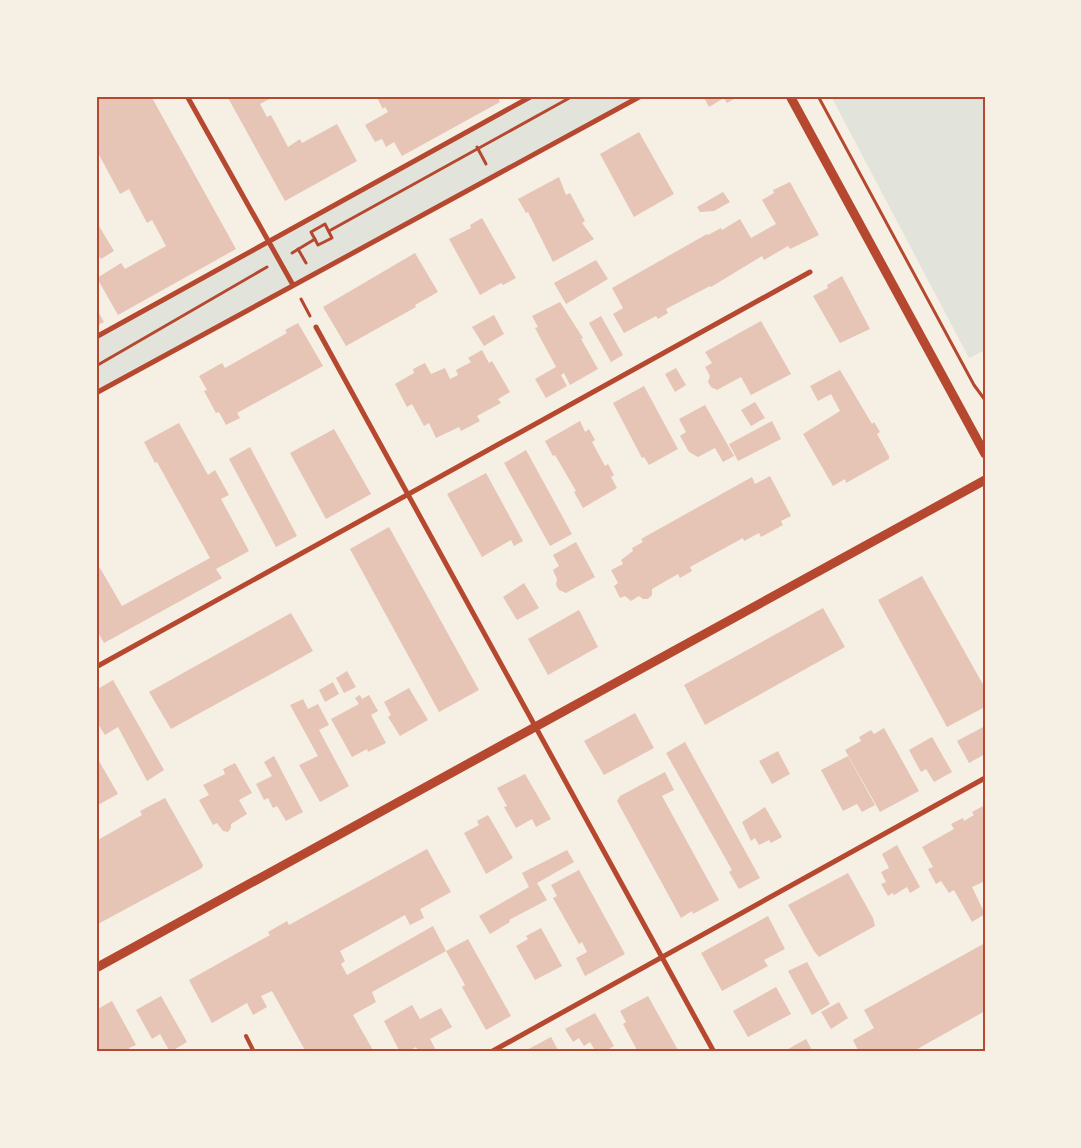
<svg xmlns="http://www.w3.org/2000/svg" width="1081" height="1148" font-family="'Playfair Display',serif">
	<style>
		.green { fill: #e2e4dc }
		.building { fill: #e6c5b7 }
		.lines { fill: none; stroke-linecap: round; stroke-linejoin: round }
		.path { stroke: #b5482f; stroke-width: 3 }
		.service { stroke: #b5482f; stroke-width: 4 }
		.minor { stroke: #b5482f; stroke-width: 5 }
		.tertiary { stroke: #b5482f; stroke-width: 9 }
		.neatline { fill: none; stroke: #b5482f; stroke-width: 2 }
	</style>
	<rect width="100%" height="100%" fill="#f6efe4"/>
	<g class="green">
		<path d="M532,96H641L96,393V337Z"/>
		<path d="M831,96H985V350L969,358Z"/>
	</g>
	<g class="building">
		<path d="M96,96H151L236,249L118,315L97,278L121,263L125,269L166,246L152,220L147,223L129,189L120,194L96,149Z"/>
		<path d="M227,96H275L260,104L267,117L271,115L288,147L300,139L302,143L337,124L357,161L285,201Z"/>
		<path d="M376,96H502L498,98L500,102L402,156L394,142L386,147L382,139L375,142L365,125L388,112L385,107L383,109Z"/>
		<path d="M703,96H733L734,99L727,103L724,98L709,107Z"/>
		<path d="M639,132L674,194L634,217L600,154Z"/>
		<path d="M559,177L566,195L570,193L585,221L582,223L594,239L553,262L528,212L526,213L518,199Z"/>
		<path d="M790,182L819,235L790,249L788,246L764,260L762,256L711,287L710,286L666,309L668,313L658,319L656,316L624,333L613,314L623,308L612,288L707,234L708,235L721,228L722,230L740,219L751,238L776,224L762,200L774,193L773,190Z"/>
		<path d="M723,192L730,202L714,211L700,212L697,207Z"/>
		<path d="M482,218L516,278L503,285L501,283L480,295L449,239L471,228L470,225Z"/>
		<path d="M96,221L114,251L101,259L96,252Z"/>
		<path d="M415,253L438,292L415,305L416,307L346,346L323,307Z"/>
		<path d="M596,260L608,279L566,304L554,283Z"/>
		<path d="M842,276L870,329L840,343L813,296L828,288L827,285Z"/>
		<path d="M560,302L583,338L581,339L598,369L570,385L564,373L561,375L567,386L546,398L535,379L556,367L535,328L538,327L532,316Z"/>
		<path d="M96,308L104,322L96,326Z"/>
		<path d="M494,315L504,334L484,346L472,327Z"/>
		<path d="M601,316L623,355L611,362L589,323Z"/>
		<path d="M761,321L791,374L751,395L741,377L717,390L711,387L708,382L710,376L705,367L712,363L705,352Z"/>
		<path d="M298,323L323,366L237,413L240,418L226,425L219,412L216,413L204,391L207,390L199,376L222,363L225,368L287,333L285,330Z"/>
		<path d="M482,350L489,363L492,361L510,392L498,399L501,403L477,416L480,421L461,431L459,427L436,438L429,423L424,426L412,404L407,407L395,384L414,373L413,369L425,363L431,374L445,368L450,379L458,375L456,370L471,362L468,358Z"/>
		<path d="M676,368L686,385L675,392L665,374Z"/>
		<path d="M840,370L872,424L874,422L880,432L877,434L889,456V459L846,483L845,479L833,486L803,434L840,411L831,394L818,401L810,386Z"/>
		<path d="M644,386L678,449L649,465L644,457L642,458L613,403Z"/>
		<path d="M755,402L765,418L751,426L741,410Z"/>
		<path d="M705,405L734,456L723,462L715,448L698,457L689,452L680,436L686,432L679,419Z"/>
		<path d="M580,421L585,432L589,429L595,440L592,442L605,466L608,464L614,475L611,477L617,488L583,508L574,492L576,491L555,455L553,456L545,441Z"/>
		<path d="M772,421L781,439L738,461L729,444Z"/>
		<path d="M179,423L208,475L215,470L229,495L221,499L249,551L216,569L222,578L104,643L96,629V570L100,568L122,606L210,558L157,462L155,463L144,442Z"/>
		<path d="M334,429L371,494L326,519L290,453Z"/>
		<path d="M250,447L297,536L276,547L229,459Z"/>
		<path d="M526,450L572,534L550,546L504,463Z"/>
		<path d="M486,473L523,541L514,546L511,540L482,557L447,494Z"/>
		<path d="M770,476L791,516L781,521L783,525L761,537L759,533L744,541L743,538L690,567L692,571L680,578L678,574L652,589V595L648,599H643L639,596L631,601L625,596L620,598L614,586L618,583L611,570L623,564L621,560L633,551L632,548L643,542L641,539L752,477L755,484Z"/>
		<path d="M389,527L479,690L439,712L350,549Z"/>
		<path d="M576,542L595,577L566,593L559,590L556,585L557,579L553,570L559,566L553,555Z"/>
		<path d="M922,576L985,688V707L947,727L878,600Z"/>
		<path d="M524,583L539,608L517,620L503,597Z"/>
		<path d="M823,608L845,647L705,725L684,685Z"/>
		<path d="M579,610L598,647L548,675L528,639Z"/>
		<path d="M291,613L313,651L171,729L149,692Z"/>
		<path d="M347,671L356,687L344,693L336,678Z"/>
		<path d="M113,680L164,770L147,781L118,727L105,735L96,721V690Z"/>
		<path d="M333,682L339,694L325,702L319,690Z"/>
		<path d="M409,688L428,720L400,736L388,717L391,715L384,702Z"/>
		<path d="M360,695L362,699L369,695L378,711L371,715L386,743L368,752L367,749L352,757L331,719L359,704L355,698Z"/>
		<path d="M303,699L308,709L318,704L329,725L319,730L349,786L320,802L299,765L318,756L290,705Z"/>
		<path d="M635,713L654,748L604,775L584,741Z"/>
		<path d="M985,726V754L969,763L957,741Z"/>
		<path d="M884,728L919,791L880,812L845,750L861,741L859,737L871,730L874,734Z"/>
		<path d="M932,737L952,772L934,782L926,769L921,772L909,750Z"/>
		<path d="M685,742L760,878L739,889L729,872L732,870L666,753Z"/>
		<path d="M778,751L790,774L772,784L759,761Z"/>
		<path d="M96,756L118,794L96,806Z"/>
		<path d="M274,756L303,812L286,821L277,806L273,808L268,798L264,800L256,784L272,776L264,762Z"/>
		<path d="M848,756L875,805L862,812L857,804L843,811L821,770Z"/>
		<path d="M235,763L252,793L239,800L247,814L231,824V828L228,832L223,831L217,823L213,825L199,800L209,795L203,785L225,774L223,769Z"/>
		<path d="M665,772L674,790L662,796L719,900L693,914L692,911L681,918L617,801L620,796Z"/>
		<path d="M525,774L551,819L536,827L532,819L516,828L504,807L507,806L497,788Z"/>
		<path d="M165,798L203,865L202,868L96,925V841L142,815L140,811Z"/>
		<path d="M985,805V881L972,887L985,914L972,922L954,890L949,893L941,881L936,884L928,869L933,867L922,847L954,829L951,824L963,818L964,821L974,815L972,812Z"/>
		<path d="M765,807L782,837L771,843L769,840L759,845L755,838L751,841L742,822Z"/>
		<path d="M488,815L513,858L486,874L464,833L479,825L477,821Z"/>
		<path d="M897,845L920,887L910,893L907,887L894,895L892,893L888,896L881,884L886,882L881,872L889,868L882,854Z"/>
		<path d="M427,849L451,892L420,909L424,918L410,925L405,915L340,951L345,961L341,964L347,975L433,926L446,951L372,992L376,1002L353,1015L374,1052H306L272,991L261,996L267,1007L253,1015L247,1003L212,1023L189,980L270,935L268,932L287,921L289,925Z"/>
		<path d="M567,850L574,862L537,883L547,900L509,920L510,922L490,934L479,916L529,887L522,873Z"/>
		<path d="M579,870L625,954L585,976L576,958L587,952L582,942L579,944L553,898L557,896L551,885Z"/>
		<path d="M848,873L873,918L875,926L819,957L814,951L788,905Z"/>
		<path d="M768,916L785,949L764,960L768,966L722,991L701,953Z"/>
		<path d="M541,928L562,966L535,980L516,946L528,939L526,936Z"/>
		<path d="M468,939L511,1016L486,1030L462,987L465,985L446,951Z"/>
		<path d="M985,943V1011L912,1052H859L853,1040L874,1028L864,1010Z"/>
		<path d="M807,962L830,1004L812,1015L788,971Z"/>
		<path d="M776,987L791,1014L748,1037L733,1011Z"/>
		<path d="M161,996L187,1042L170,1052L160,1034L152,1039L136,1010Z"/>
		<path d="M648,996L679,1052H638L623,1024L626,1022L620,1011Z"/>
		<path d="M112,1001L136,1045L129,1048L131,1052H96V1010Z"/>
		<path d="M839,1002L848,1018L831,1029L821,1012Z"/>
		<path d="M412,1005L420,1019L441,1008L452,1027L430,1039L437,1052H419L416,1047L407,1052H400L384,1021Z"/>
		<path d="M595,1013L614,1046L604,1052H596L590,1042L584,1046L579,1038L573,1042L565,1029Z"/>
		<path d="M551,1037L559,1052H523Z"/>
		<path d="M806,1039L813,1052H783Z"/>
	</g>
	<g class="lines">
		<g class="path">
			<path d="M818,96L974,385L985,400"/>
			<path d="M477,147L486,164"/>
			<path d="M325,224L332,238L318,245L311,232Z"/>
			<path d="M329,231L573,96"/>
			<path d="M298,249L306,263"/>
			<path d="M292,253L315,239"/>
			<path d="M301,299L310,316"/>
			<path d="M96,366L267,267"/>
		</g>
		<path class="service" d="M246,1036L254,1052"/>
		<g class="minor">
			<path d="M187,96L293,285"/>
			<path d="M316,327L714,1052"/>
			<path d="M96,337L532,96"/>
			<path d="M96,393L641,96"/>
			<path d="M96,667L810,272"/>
			<path d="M491,1052L985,778"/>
		</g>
		<g class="tertiary">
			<path d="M790,96L985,454"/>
			<path d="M96,968L985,480"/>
		</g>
	</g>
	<rect width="1081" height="1148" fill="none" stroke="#f6efe4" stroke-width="195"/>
	<rect x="98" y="98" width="886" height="952" class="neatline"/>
</svg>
